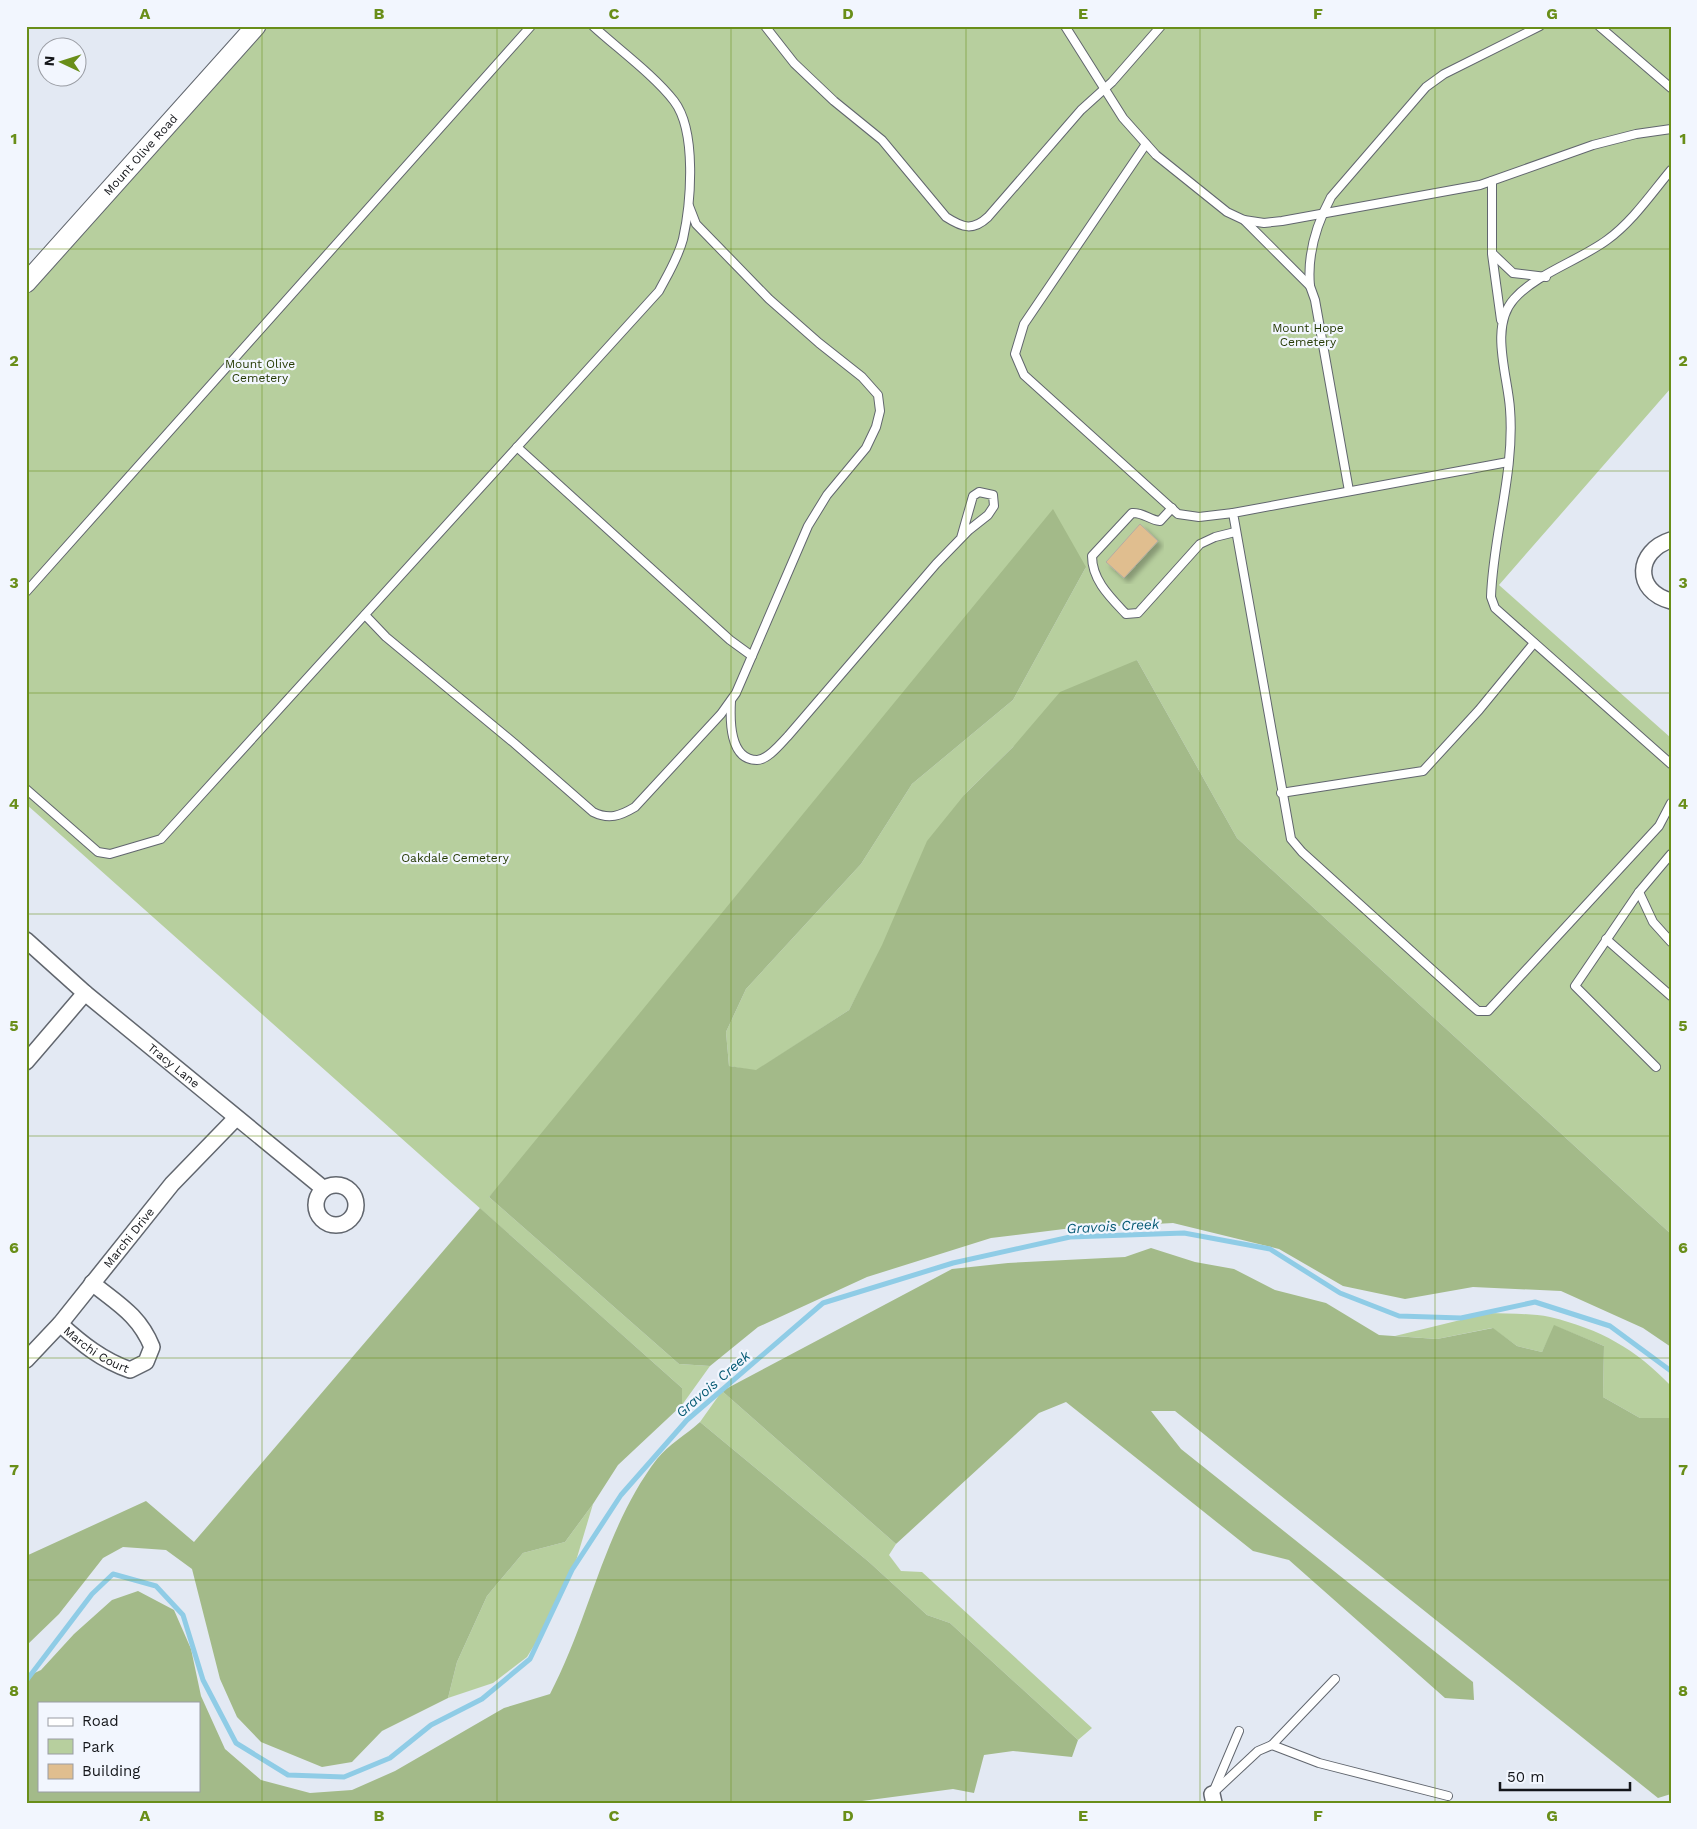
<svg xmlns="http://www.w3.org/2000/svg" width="1697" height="1829" font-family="'Work Sans',sans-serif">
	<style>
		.green { fill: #b7cf9e }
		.forest { fill: #a3ba89; fill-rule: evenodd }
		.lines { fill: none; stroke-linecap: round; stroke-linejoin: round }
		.stream { stroke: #8fcce6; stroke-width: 5 }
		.building { fill: #e0be8f; stroke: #b3aca3; filter: url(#shadow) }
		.service-casing { stroke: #61666e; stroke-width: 10 }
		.minor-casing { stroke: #61666e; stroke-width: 18 }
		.tertiary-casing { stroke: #61666e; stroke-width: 21 }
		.service { stroke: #fff; stroke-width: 8 }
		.minor { stroke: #fff; stroke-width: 15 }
		.tertiary { stroke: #fff; stroke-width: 19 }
		.grid { fill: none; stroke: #698e19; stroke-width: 1; stroke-opacity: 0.55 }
		.labels { text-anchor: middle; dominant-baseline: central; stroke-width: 4.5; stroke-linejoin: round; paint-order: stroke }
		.street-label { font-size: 12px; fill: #14161a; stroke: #f2f6fe }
		.park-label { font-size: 12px; fill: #263b04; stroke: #f2f6fe }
		.water-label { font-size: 14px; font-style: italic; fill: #055a74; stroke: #f2f6fe }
		.neatline { fill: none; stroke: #698e19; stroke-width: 2 }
		.grid-label { font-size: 16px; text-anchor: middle; font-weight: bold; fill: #698e19 }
	</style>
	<defs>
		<filter id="shadow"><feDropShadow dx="4.5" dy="4.5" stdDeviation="2.5" flood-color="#0004"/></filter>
	</defs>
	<rect width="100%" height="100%" fill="#e3e9f3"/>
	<g class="green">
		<path d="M264,26H1671V388L1499,585L1671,738V1234L1237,838L1137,660L1013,747L965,794L849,1010L756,1071L729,1066L726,1032L746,989L861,864L912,784L1013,700L1086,567L489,1197L679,1364L710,1366L682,1405V1388L26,804V291Z"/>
		<path d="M1489,1313C1508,1314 1531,1313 1550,1317C1600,1329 1636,1349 1671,1386V1418H1640L1603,1397L1604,1346L1555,1326L1542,1352L1517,1346L1492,1328L1437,1339L1395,1336Z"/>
		<path d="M722,1391L896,1544L889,1555L901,1571L922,1572L1092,1728L1078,1740L950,1623L927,1615L869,1562L700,1422Z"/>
		<path d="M593,1504L573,1571L551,1618L527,1657L493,1683L448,1698L457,1662L487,1596L523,1553L565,1542Z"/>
	</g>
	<g class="forest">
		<path d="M1053,509L1086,567L1013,700L912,784L861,864L746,989L726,1032L729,1066L756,1070L849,1010L882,945L927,841L965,794L1013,747L1060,692L1137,660L1237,838L1671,1234V1347L1643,1328L1561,1291L1473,1287L1405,1299L1343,1286L1279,1249L1173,1223L1064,1229L991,1238L867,1277L758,1327L710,1366L679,1364L489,1197Z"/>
		<path d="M480,1208L682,1388V1405L618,1465L593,1504L565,1542L523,1553L487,1596L457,1662L448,1698L382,1731L352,1762L322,1767L261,1742L237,1717L220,1679L192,1569L166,1550L123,1547L103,1558L59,1614L26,1646V1556L146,1501L194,1542Z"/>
		<path d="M1151,1248L1195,1262L1234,1269L1275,1290L1326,1303L1379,1335L1437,1339L1493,1328L1517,1346L1542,1352L1554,1325L1604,1346L1603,1397L1640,1418H1671V1794L1658,1798L1175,1411H1151L1181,1449L1473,1682L1474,1700L1445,1698L1289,1560L1253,1551L1066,1402L1039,1413L896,1544L722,1391L952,1269L1008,1263L1125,1257Z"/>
		<path d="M700,1422L869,1562L927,1615L950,1623L1078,1740L1072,1757L1013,1751L984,1755L974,1793L953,1789L847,1803H26V1677L41,1670L74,1634L112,1600L138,1591L174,1610L191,1649L201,1696L225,1749L261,1780L310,1793L352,1790L395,1771L504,1708L550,1694C590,1618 604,1528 657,1459C668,1445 687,1434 700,1422ZM39,1703H199V1790H39Z"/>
	</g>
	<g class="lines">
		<path class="stream" d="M26,1681L92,1594L113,1574L156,1586L183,1615L203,1680L236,1743L288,1775L344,1777L390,1758L431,1725L482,1699L530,1659L572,1570L621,1495L687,1420L823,1303L953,1263L1070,1237L1184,1233L1270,1249L1340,1293L1399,1316L1461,1318L1535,1302L1610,1326L1671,1371"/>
	</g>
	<path class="building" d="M1140,524L1158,541L1124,578L1106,562Z"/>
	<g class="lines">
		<defs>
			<g id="service">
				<path d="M765,26L794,63L834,101L882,140L946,217C963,228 973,231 988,217L1081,110L1112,82L1161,26"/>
				<path d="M1065,26L1123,118L1156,155L1227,212L1244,220L1264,223L1282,221L1480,185L1593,145L1636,134L1671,129"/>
				<path d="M1599,26L1671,88"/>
				<path d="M1146,144L1024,324L1015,354L1024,375L1178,514L1199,517L1233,513"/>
				<path d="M1671,170C1651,194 1632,222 1607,240C1580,260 1536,274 1514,299C1489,327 1508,376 1510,409C1515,472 1493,535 1491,597L1495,608L1671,764"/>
				<path d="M1492,181V254L1501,320"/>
				<path d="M1244,220L1310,286L1315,300L1349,491"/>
				<path d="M1493,254L1513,273L1546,277"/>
				<path d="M1310,286C1307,254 1316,225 1331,197L1426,87L1444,74L1540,26"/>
				<path d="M517,447L730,640L752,656"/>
				<path d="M1508,462L1233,513L1291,839L1302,852L1471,1005L1478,1011H1488L1659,826L1671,803"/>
				<path d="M1172,508L1160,521C1149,520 1143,512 1132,513L1092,556C1092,580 1110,597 1126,614L1138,613L1200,544L1215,537L1235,532"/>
				<path d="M26,592L531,26"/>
				<path d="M365,615L386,637L514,743L593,812C609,820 620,816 635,807L721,714L736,693L808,526L827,495L866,448L876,427L880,411L878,395L862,377L819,343L769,299L696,224L689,206"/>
				<path d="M731,701C730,719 729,760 757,760C768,760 781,743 788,736L936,564L969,530L988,515L994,506L993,495L979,492L973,496L961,538"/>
				<path d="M26,789L98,852L110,854L161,839L659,291C668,274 678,258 683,239C691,203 697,131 674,101C655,76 617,48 593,26"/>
				<path d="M1281,793L1423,771L1479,710L1534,643"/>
				<path d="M1639,892L1653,922L1671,942"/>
				<path d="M1606,939L1671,996"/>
				<path d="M1656,1067L1575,986L1639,892L1671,854"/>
				<path d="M1272,1745L1319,1763L1448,1796"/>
				<path d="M1214,1790L1239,1731"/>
				<path d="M1212,1794L1258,1751L1272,1745L1335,1679"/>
			</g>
			<g id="minor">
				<path d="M1671,540C1636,551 1633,591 1671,601"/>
				<path id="s1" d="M26,940L85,993L324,1189"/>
				<path d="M26,1062L85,993"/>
				<circle cx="336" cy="1205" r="20"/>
				<path id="s2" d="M60,1324C82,1344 102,1360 130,1370L146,1362L152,1347C139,1315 118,1304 92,1283"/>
				<path id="s3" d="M26,1360L60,1324L172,1184L236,1118"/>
				<path d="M1212,1794L1214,1803"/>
			</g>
			<g id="tertiary">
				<path id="s4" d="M26,283L256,26"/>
			</g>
		</defs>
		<use href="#service" class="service-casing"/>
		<use href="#minor" class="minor-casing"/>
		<use href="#tertiary" class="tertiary-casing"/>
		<use href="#service" class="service"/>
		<use href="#minor" class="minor"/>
		<use href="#tertiary" class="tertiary"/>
	</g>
	<path class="grid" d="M262,26V1803M497,26V1803M731,26V1803M966,26V1803M1200,26V1803M1435,26V1803M26,249H1671M26,471H1671M26,693H1671M26,914H1671M26,1136H1671M26,1358H1671M26,1580H1671"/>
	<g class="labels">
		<g class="street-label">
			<text stroke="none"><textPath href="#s4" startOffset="172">Mount Olive Road</textPath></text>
			<text stroke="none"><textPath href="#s1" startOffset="194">Tracy Lane</textPath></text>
			<text stroke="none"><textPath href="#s3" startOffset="160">Marchi Drive</textPath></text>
			<text stroke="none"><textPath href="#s2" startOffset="45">Marchi Court</textPath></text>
		</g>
		<g class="park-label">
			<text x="1308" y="328">Mount Hope<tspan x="1308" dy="14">Cemetery</tspan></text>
			<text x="260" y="364">Mount Olive<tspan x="260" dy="14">Cemetery</tspan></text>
			<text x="455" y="858">Oakdale Cemetery</text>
		</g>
		<g class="water-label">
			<text transform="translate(1113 1226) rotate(-3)">Gravois Creek</text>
			<text transform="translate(713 1384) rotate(-41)">Gravois Creek</text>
		</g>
	</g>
	<rect width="1697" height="1829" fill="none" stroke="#f2f6fe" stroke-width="55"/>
	<rect x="38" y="1702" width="162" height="90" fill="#f2f6fe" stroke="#999ca3"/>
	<rect x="48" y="1718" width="25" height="8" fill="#ffffff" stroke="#999ca3"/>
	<text x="82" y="1726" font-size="15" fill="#14161a">Road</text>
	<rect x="48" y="1739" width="25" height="15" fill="#b7cf9e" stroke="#999ca3"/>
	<text x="82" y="1752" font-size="15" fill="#14161a">Park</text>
	<rect x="48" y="1764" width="25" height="15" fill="#e0be8f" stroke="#999ca3"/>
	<text x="82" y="1776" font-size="15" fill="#14161a">Building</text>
	<g transform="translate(62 62) rotate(274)"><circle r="24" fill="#f2f6fe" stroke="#999ca3"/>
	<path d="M0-4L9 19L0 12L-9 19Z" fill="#698e19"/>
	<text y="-8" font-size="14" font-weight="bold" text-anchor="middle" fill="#14161a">N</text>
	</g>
	<path d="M1500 1782v8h130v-8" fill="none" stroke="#14161a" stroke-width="2.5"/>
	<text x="1507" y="1782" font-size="15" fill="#14161a" stroke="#f2f6fe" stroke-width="4" paint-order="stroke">50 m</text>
	<rect x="28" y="28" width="1642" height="1774" class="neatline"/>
	<g class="grid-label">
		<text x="145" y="19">A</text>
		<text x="379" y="19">B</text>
		<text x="614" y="19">C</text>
		<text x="848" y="19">D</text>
		<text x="1083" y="19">E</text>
		<text x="1318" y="19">F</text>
		<text x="1552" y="19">G</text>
		<text x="14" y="144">1</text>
		<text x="1683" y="144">1</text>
		<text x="14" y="366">2</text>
		<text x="1683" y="366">2</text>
		<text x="14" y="588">3</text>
		<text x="1683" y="588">3</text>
		<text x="14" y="809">4</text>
		<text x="1683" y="809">4</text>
		<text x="14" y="1031">5</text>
		<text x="1683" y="1031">5</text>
		<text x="14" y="1253">6</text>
		<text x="1683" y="1253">6</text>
		<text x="14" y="1475">7</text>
		<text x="1683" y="1475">7</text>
		<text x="14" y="1696">8</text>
		<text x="1683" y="1696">8</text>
		<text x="145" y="1821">A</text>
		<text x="379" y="1821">B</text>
		<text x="614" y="1821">C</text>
		<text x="848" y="1821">D</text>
		<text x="1083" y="1821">E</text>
		<text x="1318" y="1821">F</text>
		<text x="1552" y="1821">G</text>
	</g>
</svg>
